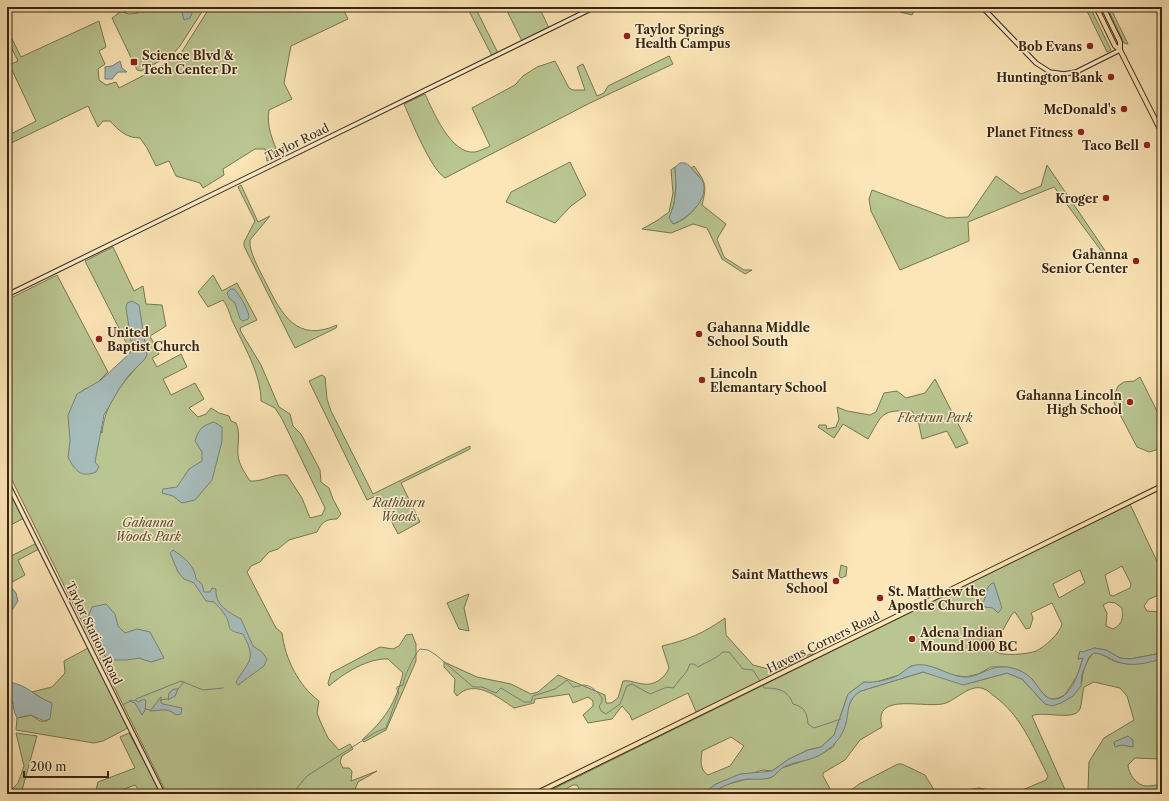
<svg xmlns="http://www.w3.org/2000/svg" width="1169" height="801" font-family="'Libre Caslon Text',serif">
	<style>
		.green { fill: #b9c692; stroke: #787651; fill-rule: evenodd }
		.water { fill: #a6bcba; stroke: #798076 }
		.lines { fill: none; stroke-linecap: round; stroke-linejoin: round }
		.stream { stroke: #798076; stroke-width: 1 }
		.secondary-casing { stroke: #362610; stroke-width: 5.5 }
		.primary-casing { stroke: #362610; stroke-width: 6 }
		.secondary { stroke: #fdeed0; stroke-width: 3.5 }
		.primary { stroke: #fce5b6; stroke-width: 4 }
		.poi-dot { fill: #8f2418; stroke: #fdeed0; stroke-width: 1.5 }
		.labels { text-anchor: middle; dominant-baseline: central; stroke-width: 3; stroke-linejoin: round; paint-order: stroke }
		.poi-label { font-size: 12px; font-weight: bold; fill: #362610; stroke: #fdeed0; text-anchor: end }
		.street-label { font-size: 12px; fill: #362610; stroke: #fdeed0 }
		.park-label { font-size: 12px; font-style: italic; fill: #574e30; stroke: #fdeed0 }
	</style>
	<rect width="100%" height="100%" fill="#fce5b6"/>
	<filter id="stains"><feTurbulence type="fractalNoise" baseFrequency=".005" numOctaves="4"/><feColorMatrix values="0 0 0 0 .2 0 0 0 0 .09 0 0 0 0 .02 0 0 0 .5 -.17"/></filter>
	<radialGradient id="worn" r=".72"><stop offset=".6" stop-color="#630" stop-opacity="0"/><stop offset="1" stop-color="#630" stop-opacity=".3"/></radialGradient>
	<g class="green">
		<path d="M150,7H205L180,46L173,54L141,71L137,70L112,18L123,10V12L129,14L138,13L137,11L140,10L141,12Z"/>
		<path d="M210,7H342L348,19L291,46L284,83L292,99L269,110C266,126 273,141 279,156L267,161L265,149H255L223,169L224,175L203,188L200,183L176,176L169,161L156,166L147,148L140,138C127,138 119,131 110,121H103L98,127L88,106L7,145V136L36,121L11,68H7V66L18,61L8,41H7V29L21,57L99,21L106,47L99,51L105,64L98,69L99,80L106,85L116,82L119,88L162,66L181,53Z"/>
		<path d="M467,7H475L498,53L492,56Z"/>
		<path d="M505,7H539L549,28L522,41Z"/>
		<path d="M901,7H916L912,15L900,12Z"/>
		<path d="M1085,7H1090L1111,50L1107,52Z"/>
		<path d="M1107,7H1110L1128,44L1124,43Z"/>
		<path d="M669,56L673,64L590,103L445,178C430,168 412,122 404,104L425,94C433,111 451,155 475,152C480,151 486,148 490,146L472,108L515,85L523,76L537,67L555,61L569,88L573,90H585L577,67L583,64L597,96L604,93L608,86Z"/>
		<path d="M570,162L586,195L571,206L555,223L506,202L511,192Z"/>
		<path d="M1047,165L1108,255L1105,256L1054,187L968,222L969,241L900,270L871,211L869,199L872,190L947,218L968,217L996,176L1021,194L1041,186Z"/>
		<path d="M694,166C706,183 707,185 702,205L726,224L717,239L724,257L744,270H752L745,274L722,259L707,228L693,224L671,233L642,229L658,220L669,212L673,193L671,170L675,167L676,186L674,204L670,218L673,224C690,219 710,197 700,178C698,174 694,171 691,168Z"/>
		<path d="M241,185L258,222L270,216L250,240V246C253,259 260,271 266,283C282,315 297,343 337,325L336,328L295,348L244,246V242L255,221L238,187Z"/>
		<path d="M113,247L134,291L143,286L146,304L162,305L166,326L150,336L159,354L152,358L157,367L181,354L187,367L163,379L171,395L195,383L204,399L189,408L198,417L206,414L211,408L219,413L229,416L231,421L236,423C241,434 237,444 238,455C239,465 245,473 250,481C264,482 274,473 287,475L302,498L310,518L322,515L325,508L282,419L275,408L261,401C261,373 243,345 232,320C229,312 228,307 223,300L208,307L198,292L213,275L222,291L237,283L257,320L240,328L241,332L261,365L279,407L290,414L293,426L301,434L320,470L321,482L329,488L333,499L341,514L337,519C326,519 322,522 317,532L289,540L278,549L269,552L260,562L251,566L247,572L276,628L282,633C285,659 299,686 319,701L317,713L321,723L328,738L339,750L350,744L353,749L342,756L340,762L343,768H349L352,771L351,781L377,771L358,782L353,794H167L7,470V300L57,275L108,372L95,385L83,390L102,433C104,407 120,385 138,366L85,261Z"/>
		<path d="M322,375L325,377L327,399L331,411L373,494L470,446V449L401,483L420,522L398,534L378,495L367,500L309,381Z"/>
		<path d="M1140,377L1162,421V446L1156,450L1149,452L1137,447L1114,403V396L1118,386L1124,382L1134,381Z"/>
		<path d="M935,379L968,443L956,448L947,431L922,439L918,420L912,411C881,410 883,413 868,439L843,424L834,438L818,427L819,425H826L827,429L836,427L839,419L837,407L847,411L870,415L876,412L884,393L897,391L906,398L925,393Z"/>
		<path d="M7,485L24,518L7,527Z"/>
		<path d="M1130,504L1162,572V594L1149,599L1144,606L1147,611L1162,612V653L1130,659L1120,658L1106,650L1094,648L1078,659L1083,658L1077,676L1065,695L1056,699H1049L1038,688L1032,679L1019,670L1006,667H991L978,674L966,677L952,675L935,668L919,665L911,666L899,675L873,683L864,682L848,694L834,735L821,747L808,750L789,759L772,771L763,770L716,784L703,794H582L577,785H573L557,794H543ZM1122,566L1131,584L1130,588L1113,596L1110,595L1105,575ZM1080,570L1085,583L1059,598L1053,584ZM1109,602L1115,603L1122,608C1123,618 1123,624 1113,629L1106,626L1107,613L1103,605ZM1052,603L1062,624C1060,633 1045,647 1036,651C1029,654 1001,657 995,651C993,649 993,647 992,645L994,639L1000,635L1012,614L1015,612L1026,629L1030,628L1033,618L1031,613ZM731,737L744,746L730,766L708,775C699,769 701,760 702,751Z"/>
		<path d="M37,543L39,549L18,560L25,575L7,585V558Z"/>
		<path d="M841,565L847,567L846,576L841,578L839,576Z"/>
		<path d="M469,594L464,608L469,631L459,629L447,603Z"/>
		<path d="M725,618L726,635L753,665L776,671L810,654H816L697,714L688,693L632,720L630,715L622,706L612,719L588,723L583,715L593,706V701L588,697L573,703L569,694L535,699L534,703L514,708C498,697 474,678 457,696L454,692L455,679L444,667V662L477,677L511,684L531,694L538,692L558,675L605,695L606,703H611L618,698L623,681C631,680 635,683 643,684C654,686 665,678 669,668L662,646C688,640 704,633 725,618Z"/>
		<path d="M412,634L416,644V661L386,730L364,742L362,740C384,720 396,704 403,673L388,659C368,658 344,673 329,686L328,683L331,673L380,647L393,649L399,646L406,635Z"/>
		<path d="M88,648L128,727L126,729L103,741L94,743L16,730L17,718L31,715L40,721H47L50,702L44,700L32,692L52,687L65,673L64,661Z"/>
		<path d="M1094,653C1102,653 1107,658 1114,661C1130,667 1147,662 1162,659V759L1135,758L1128,765C1128,773 1137,786 1146,786C1151,786 1157,785 1162,784V794H1082L1088,789L1089,762L1092,757L1104,738L1134,720L1127,696L1120,688L1094,682L1084,687C1082,694 1082,703 1080,709C1074,722 1043,710 1032,716L1067,794H1013L1046,780L1048,776C1033,747 1021,715 994,696C991,694 988,690 984,689C971,683 957,699 946,703C927,710 872,690 882,727L860,740L845,760L823,773V776L833,794H712L717,789L725,785L747,779L772,777L782,768L818,756L833,747L846,722L845,715L848,707L855,694L861,691L923,672L974,682L1007,673L1022,679L1045,704L1061,703L1082,682C1082,672 1086,660 1094,653Z"/>
		<path d="M16,733L37,736L21,794H7L18,783L24,766Z"/>
		<path d="M129,733L162,794H142L135,785L111,794H95L98,782L135,768L120,737Z"/>
		<path d="M898,764H902L925,775L936,793L943,794L979,788L1011,794H846L859,784Z"/>
	</g>
	<g class="water">
		<path d="M181,7L194,8L190,18L184,20Z"/>
		<path d="M120,61L122,68L127,72H118L112,79H105V67L112,66Z"/>
		<path d="M680,163C687,162 689,165 693,170C696,174 701,178 703,182C709,200 687,219 673,224L669,218L674,204L676,186L675,167Z"/>
		<path d="M231,289H234C240,295 247,308 249,316L248,319L243,321L240,319L235,303L229,298L227,293Z"/>
		<path d="M132,301L139,305L147,355L144,360L129,375L119,389L104,415L95,462L99,467L96,472C81,478 75,471 68,457L70,441L68,415L77,394L101,380L130,353L132,347L126,308L127,303Z"/>
		<path d="M214,422L222,427V441L212,480L195,500L182,503L173,496L162,493L163,489L177,487L189,469L202,461V452L195,441C199,429 201,426 214,422Z"/>
		<path d="M173,550C184,557 195,566 196,579L202,584L204,592H210L212,588L216,589C215,605 228,612 241,619L253,646L262,652L267,659L264,666L238,685L236,682C249,660 257,660 243,634C223,630 233,627 225,615C222,610 218,606 214,602L206,601L194,583L184,579L178,572L170,553Z"/>
		<path d="M992,583H994L1002,608L998,613L993,608L985,607L983,604L988,587Z"/>
		<path d="M11,587L16,593L18,601L12,610L7,611V589Z"/>
		<path d="M106,604L115,614L118,626L125,633L137,629L150,632L164,658L151,662L139,658L127,660H108L96,644L86,622L92,607Z"/>
		<path d="M1094,648L1106,650L1120,658L1130,659L1162,653V659C1147,663 1133,667 1118,662C1109,659 1103,653 1094,653L1089,657L1082,674L1081,686L1073,696L1061,703L1052,706L1045,704L1022,679L1007,673L963,685L923,672L861,691C847,699 849,710 846,723C843,737 832,748 820,755C808,762 793,761 782,768C778,771 775,776 770,778C763,780 756,779 748,779C738,780 720,786 712,794H703L716,784L740,774L772,771L789,759L808,750L821,747L834,735L848,694L864,682C875,683 889,680 899,675C903,672 907,668 912,666C929,660 947,676 964,677C979,678 987,666 1005,667C1014,667 1025,672 1032,679C1038,685 1044,701 1056,699C1072,697 1079,671 1083,658L1078,659L1080,651L1083,652Z"/>
		<path d="M7,682C28,684 33,696 52,703L50,719L44,721L31,715L17,718L14,711L13,703L7,694Z"/>
		<path d="M174,689H178L175,696L168,700L169,693Z"/>
		<path d="M161,697V703L163,704L182,708L181,714L176,715C168,707 159,711 150,711Z"/>
		<path d="M144,699L146,701L145,710L142,715L135,703L129,701L136,700L138,702Z"/>
		<path d="M1128,736L1133,740V747L1122,745L1115,747L1114,742Z"/>
	</g>
	<g class="lines">
		<g class="stream">
			<path d="M762,684L764,688C778,688 788,690 793,704C805,707 807,713 808,724L814,728L841,719"/>
			<path d="M178,689L184,682"/>
			<path d="M136,699L181,681L203,690L223,688"/>
			<path d="M161,700L167,699"/>
			<path d="M124,704L129,702"/>
			<path d="M145,709L150,710"/>
			<path d="M292,794L307,776L376,732L386,728L399,692L397,690V687L403,685C404,677 414,655 420,649L428,650L436,655L473,687H482L496,693L501,688L524,702H531L533,696L555,689L567,680L573,687C576,687 579,686 583,685C591,685 598,692 602,698V702L599,706L601,711L606,714L620,704L627,686L632,684L650,694L667,687L673,688L687,671L690,664H694L698,667C708,661 714,660 723,652H729L743,669L753,670L760,681"/>
		</g>
		<defs>
			<g id="secondary">
				<path d="M982,7L1036,63L1050,72L1064,74L1076,72L1120,50"/>
				<path d="M7,295L595,7"/>
				<path d="M7,482L163,794"/>
			</g>
			<g id="primary">
				<path d="M1096,7L1115,46L1120,50"/>
				<path d="M1103,7L1120,42V50L1162,133"/>
				<path d="M535,794L1162,486"/>
			</g>
		</defs>
		<use href="#secondary" class="secondary-casing"/>
		<use href="#primary" class="primary-casing"/>
		<use href="#secondary" class="secondary"/>
		<use href="#primary" class="primary"/>
	</g>
	<g class="poi-dot">
		<circle cx="627" cy="36" r="4"/>
		<circle cx="1090" cy="46" r="4"/>
		<rect x="130" y="58" width="8" height="8" rx="2"/>
		<circle cx="1111" cy="77" r="4"/>
		<circle cx="1124" cy="109" r="4"/>
		<circle cx="1081" cy="132" r="4"/>
		<circle cx="1147" cy="145" r="4"/>
		<circle cx="1106" cy="198" r="4"/>
		<circle cx="1136" cy="261" r="4"/>
		<circle cx="699" cy="334" r="4"/>
		<circle cx="99" cy="339" r="4"/>
		<circle cx="702" cy="380" r="4"/>
		<circle cx="1130" cy="402" r="4"/>
		<circle cx="836" cy="581" r="4"/>
		<circle cx="880" cy="598" r="4"/>
		<circle cx="912" cy="639" r="4"/>
	</g>
	<g class="labels">
		<g class="poi-label">
			<text x="635" y="29" text-anchor="start">Taylor Springs<tspan x="635" dy="14">Health Campus</tspan></text>
			<text x="1082" y="46">Bob Evans</text>
			<text x="142" y="55" text-anchor="start">Science Blvd &amp;<tspan x="142" dy="14">Tech Center Dr</tspan></text>
			<text x="1103" y="77">Huntington Bank</text>
			<text x="1116" y="109">McDonald's</text>
			<text x="1073" y="132">Planet Fitness</text>
			<text x="1139" y="145">Taco Bell</text>
			<text x="1098" y="198">Kroger</text>
			<text x="1128" y="254">Gahanna<tspan x="1128" dy="14">Senior Center</tspan></text>
			<text x="707" y="327" text-anchor="start">Gahanna Middle<tspan x="707" dy="14">School South</tspan></text>
			<text x="107" y="332" text-anchor="start">United<tspan x="107" dy="14">Baptist Church</tspan></text>
			<text x="710" y="373" text-anchor="start">Lincoln<tspan x="710" dy="14">Elemantary School</tspan></text>
			<text x="1122" y="395">Gahanna Lincoln<tspan x="1122" dy="14">High School</tspan></text>
			<text x="828" y="574">Saint Matthews<tspan x="828" dy="14">School</tspan></text>
			<text x="888" y="591" text-anchor="start">St. Matthew the<tspan x="888" dy="14">Apostle Church</tspan></text>
			<text x="920" y="632" text-anchor="start">Adena Indian<tspan x="920" dy="14">Mound 1000 BC</tspan></text>
		</g>
		<g class="street-label">
			<text transform="translate(297 142) rotate(-26)">Taylor Road</text>
			<text transform="translate(94 633) rotate(64)">Taylor Station Road</text>
			<text transform="translate(823 642) rotate(-26)">Havens Corners Road</text>
		</g>
		<g class="park-label">
			<text x="935" y="417">Fleetrun Park</text>
			<text x="399" y="502">Rathburn<tspan x="399" dy="14">Woods</tspan></text>
			<text x="148" y="522">Gahanna<tspan x="148" dy="14">Woods Park</tspan></text>
		</g>
	</g>
	<rect width="1169" height="801" fill="none" stroke="#fce5b6" stroke-width="24"/>
	<rect x="8" y="8" width="1153" height="785" fill="none" stroke="#362610" stroke-width="2"/>
	<rect x="12" y="12" width="1145" height="777" fill="none" stroke="#362610"/>
	<path d="M24 771v6h84v-6" fill="none" stroke="#362610" stroke-width="2"/>
	<text x="30" y="771" font-size="12" fill="#362610" stroke="#fdeed0" stroke-width="3" paint-order="stroke">200 m</text>
	<rect width="100%" height="100%" filter="url(#stains)"/>
	<rect width="100%" height="100%" fill="url(#worn)"/>
</svg>
